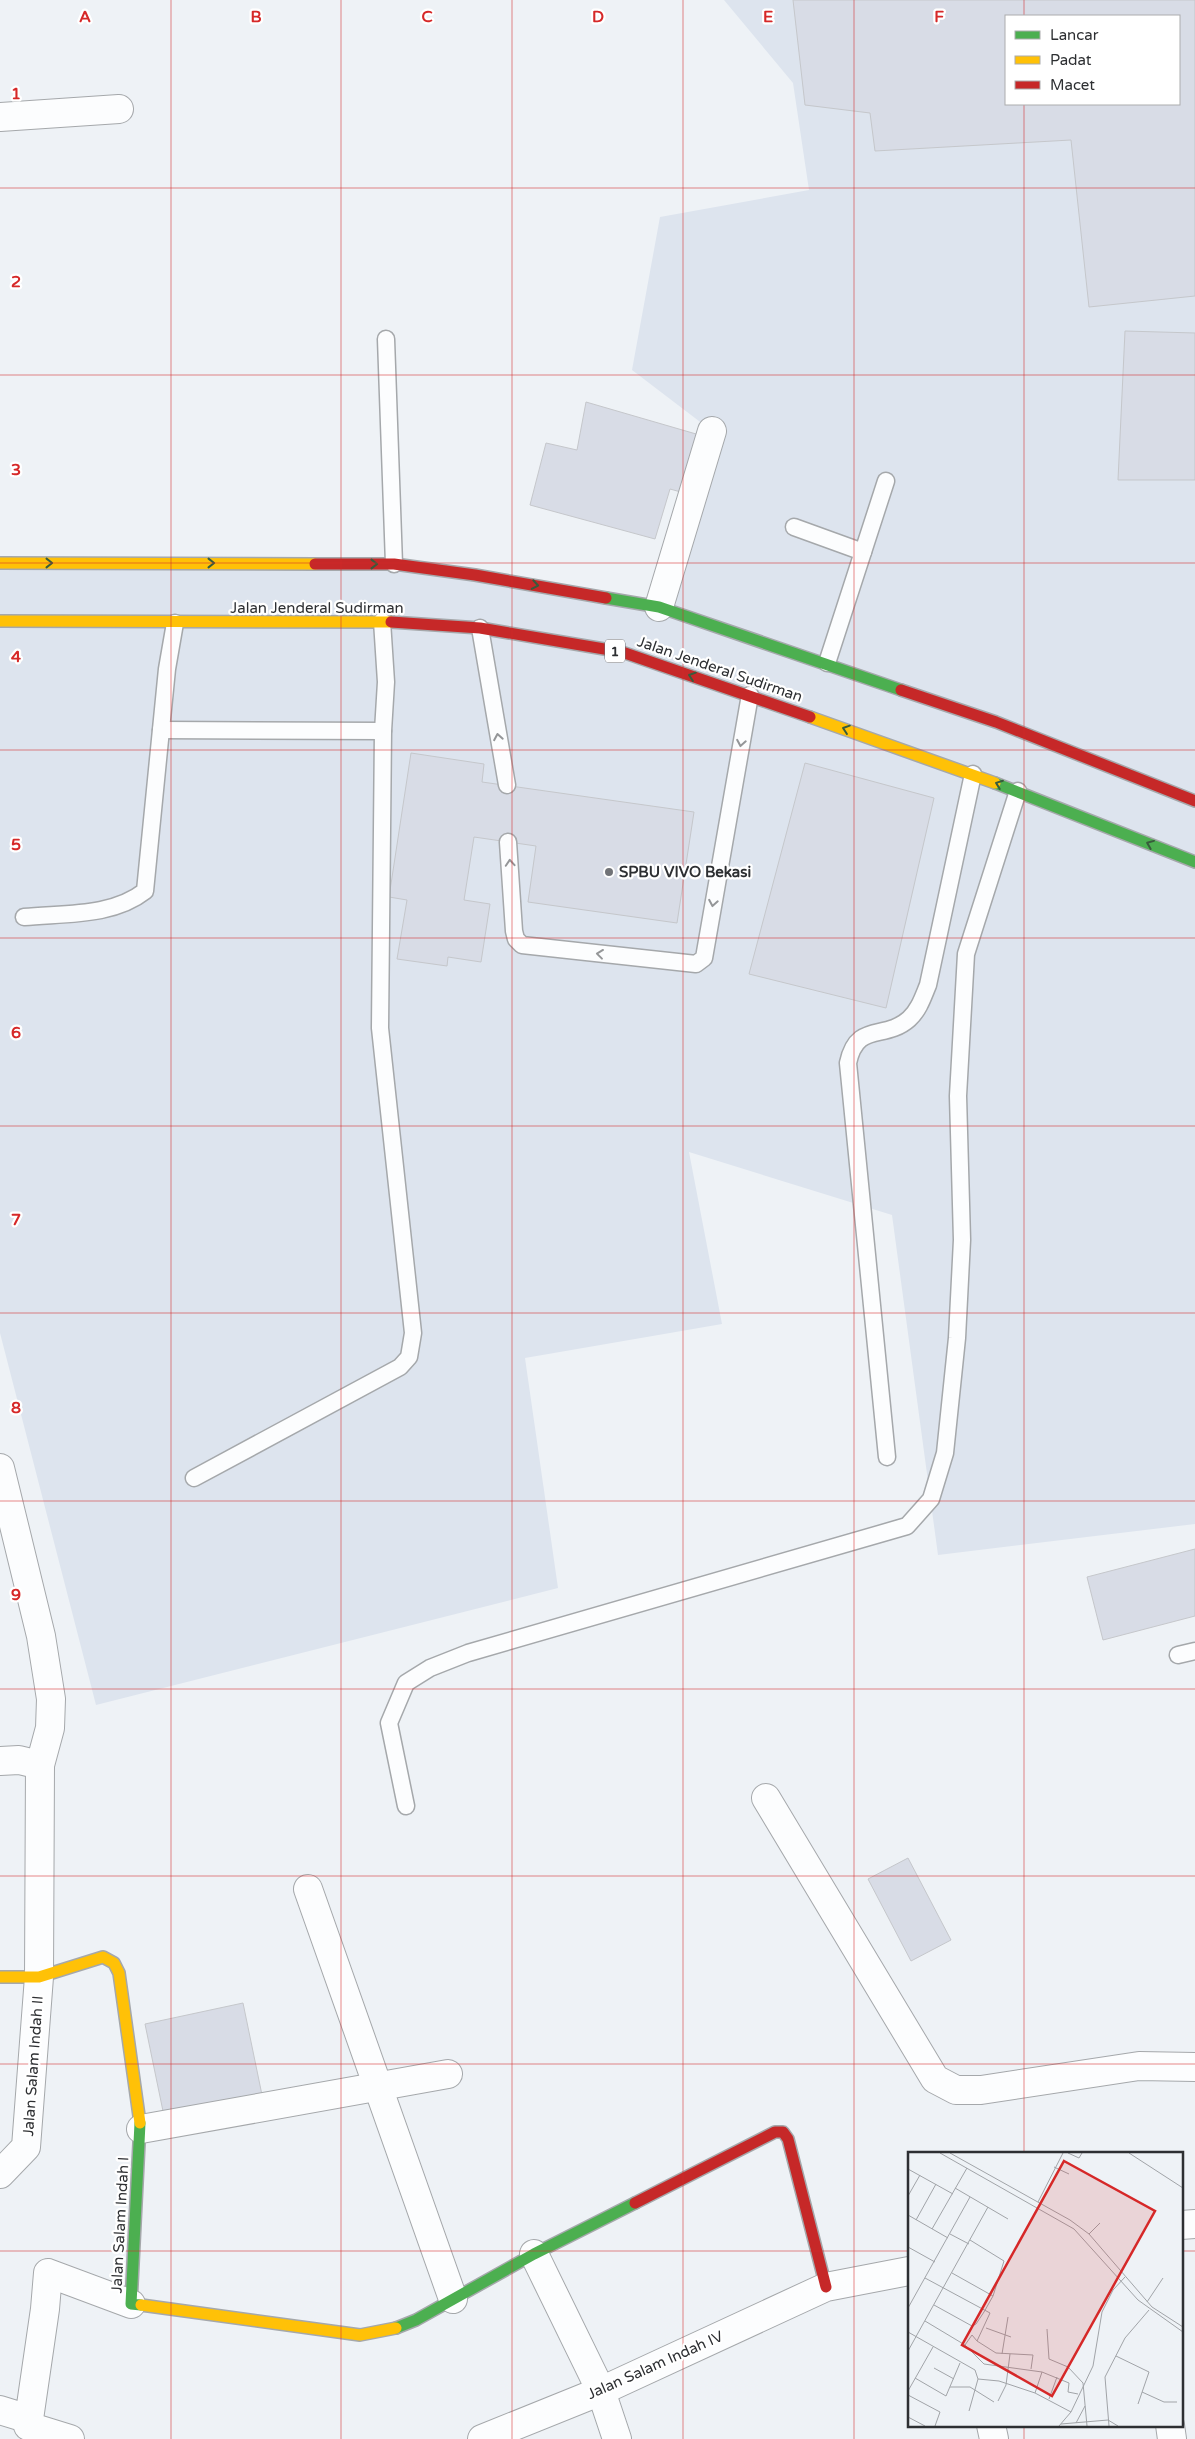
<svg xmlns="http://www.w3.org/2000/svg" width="1195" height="2439" font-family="'Varela Round',sans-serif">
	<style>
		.built { fill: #dde4ee; fill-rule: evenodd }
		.building { fill: #d8dce6; stroke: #c5c7cb; fill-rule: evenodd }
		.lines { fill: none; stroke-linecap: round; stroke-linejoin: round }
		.lane-casing { stroke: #a5a8ab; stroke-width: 19 }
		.street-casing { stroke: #a5a8ab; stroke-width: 30 }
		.fast-casing { stroke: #a5a8ab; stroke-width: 14 }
		.slow-casing { stroke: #a5a8ab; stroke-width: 14 }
		.jam-casing { stroke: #a5a8ab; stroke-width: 14 }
		.lane { stroke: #fcfdfe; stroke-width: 16 }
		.street { stroke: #fcfdfe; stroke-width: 28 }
		.fast { stroke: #4caf50; stroke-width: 11 }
		.slow { stroke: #ffc107; stroke-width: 11 }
		.jam { stroke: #c62828; stroke-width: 11 }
		.oneway { stroke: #385c3c }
		.oneway2 { stroke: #949698 }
		.grid { fill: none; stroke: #d62828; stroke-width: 1; stroke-opacity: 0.55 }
		.poi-dot { fill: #717377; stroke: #fff; stroke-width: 2 }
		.labels { text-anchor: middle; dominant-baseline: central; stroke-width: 4.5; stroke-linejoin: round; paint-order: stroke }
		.shield { fill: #fff; stroke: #6c6d70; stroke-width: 1 }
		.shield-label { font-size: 14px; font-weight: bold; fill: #2d2f32 }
		.street-label { font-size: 15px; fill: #2d2f32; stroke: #fff }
		.poi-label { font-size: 15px; font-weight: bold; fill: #2d2f32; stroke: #fff; text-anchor: start }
		.inset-road { fill: none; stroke: #a1a4a8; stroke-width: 1 }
		.view { fill: #d62828; fill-opacity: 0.15; stroke: #d62828; stroke-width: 2.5 }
		.inset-edge { fill: none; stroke: #2d2f32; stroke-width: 2.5 }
		.grid-label { font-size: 16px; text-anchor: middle; font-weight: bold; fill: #d62828; stroke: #fff; stroke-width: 4.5; stroke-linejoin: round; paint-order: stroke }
	</style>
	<rect width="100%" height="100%" fill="#eef2f6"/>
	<path class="built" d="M724,0H1195V1524L938,1555L892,1215L689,1152L722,1324L525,1358L558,1588L96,1705L0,1333V563L394,564L659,607L712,431L632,370L660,217L809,190L793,83ZM1006,16H1179V104H1006Z"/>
	<g class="building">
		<path d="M793,0H1195V296L1089,307L1071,140L875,151L870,113L805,105ZM1006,16H1179V104H1006Z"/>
		<path d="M1125,331L1195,333V480H1118Z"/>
		<path d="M586,402L703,436L688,494L670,489L655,539L530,505L546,443L577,450Z"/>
		<path d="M411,753L484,764L482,782L694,812L677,923L528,902L536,846L474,837L464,900L490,904L481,962L448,957L447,966L397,959L407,900L389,897Z"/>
		<path d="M805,763L934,798L886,1008L749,974Z"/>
		<path d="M1195,1549V1616L1103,1640L1087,1577Z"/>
		<path d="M908,1858L951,1940L911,1961L868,1879Z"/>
		<path d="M243,2003L262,2095L164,2116L145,2024Z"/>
	</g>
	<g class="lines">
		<defs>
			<g id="lane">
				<path d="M386,339L394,564"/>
				<path d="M794,527L863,552"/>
				<path d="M480,628L507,785"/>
				<path d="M827,663L886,481"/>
				<path d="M161,730L383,731"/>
				<path d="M508,842L514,931L516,939L522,945L696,964L704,958L750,695"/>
				<path d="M24,917C64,913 112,917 145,891L167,669L175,623"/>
				<path d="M887,1457L848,1063C857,1021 884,1041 909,1019C919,1010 923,997 928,985L973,774"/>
				<path d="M194,1478L400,1367L409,1357L413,1333L380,1028L383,731L386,682L382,621"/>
				<path d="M1178,1655L1195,1651"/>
				<path d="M406,1806L389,1723L406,1683L430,1668L468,1653L907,1526L931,1499L945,1453L957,1338L962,1240L958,1096L966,954L1018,791"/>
			</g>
			<g id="street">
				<path d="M0,117L119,109"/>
				<path d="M659,607L712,431"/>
				<path d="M0,1468L41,1636L51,1699L50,1728L40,1765"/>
				<path d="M0,1761L19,1760L40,1765L39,1977L26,2147L0,2174"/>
				<path d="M766,1798L935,2079L956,2090H981L1139,2066L1195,2067"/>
				<path d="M308,1889L453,2299"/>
				<path d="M141,2129L448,2074"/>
				<path d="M1181,2225L1195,2224"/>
				<path d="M534,2254L601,2391L617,2439"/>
				<path d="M0,2410L29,2419L45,2309L48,2273L131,2304"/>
				<path d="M29,2419L28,2426L70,2439"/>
				<path d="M991,2425L994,2439"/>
				<path d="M1170,2425L1172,2439"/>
				<path d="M482,2439L601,2391L826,2287L909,2271"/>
			</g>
			<g id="fast">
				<path d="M606,598L659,607L901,690"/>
				<path d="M995,783L1195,862"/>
				<path d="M140,2123L131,2304L141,2305"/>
				<path d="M396,2328L416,2320L534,2254L635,2203"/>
			</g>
			<g id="slow">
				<path d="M0,563L315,564"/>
				<path d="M0,621L391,622"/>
				<path d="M810,717L995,783"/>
				<path d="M0,1977H39L103,1957L114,1963L119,1973L140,2123"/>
				<path d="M141,2305L360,2335L396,2328"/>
			</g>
			<g id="jam">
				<path d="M315,564H394L475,575L606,598"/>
				<path d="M391,622L480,628L622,652L810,717"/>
				<path d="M901,690L996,722L1195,801"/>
				<path d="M635,2203L775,2132H783L788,2139L826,2287"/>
			</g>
		</defs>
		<use href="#lane" class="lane-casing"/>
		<use href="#street" class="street-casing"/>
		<use href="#fast" class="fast-casing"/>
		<use href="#slow" class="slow-casing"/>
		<use href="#jam" class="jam-casing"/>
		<use href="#lane" class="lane"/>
		<use href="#street" class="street"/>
		<use href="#fast" class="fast"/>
		<use href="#slow" class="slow"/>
		<use href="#jam" class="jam"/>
	</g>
	<defs><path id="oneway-chevron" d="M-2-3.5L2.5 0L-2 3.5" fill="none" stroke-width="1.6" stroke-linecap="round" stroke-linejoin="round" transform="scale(1.25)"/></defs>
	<g class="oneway">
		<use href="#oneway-chevron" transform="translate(49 563)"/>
		<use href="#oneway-chevron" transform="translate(211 563)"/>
		<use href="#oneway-chevron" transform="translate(374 564)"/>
		<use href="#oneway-chevron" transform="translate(535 585) rotate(10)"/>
		<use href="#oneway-chevron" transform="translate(692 676) rotate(-161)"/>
		<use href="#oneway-chevron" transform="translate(846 729) rotate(-161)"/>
		<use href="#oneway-chevron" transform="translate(999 784) rotate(-159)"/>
		<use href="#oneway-chevron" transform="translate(1150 844) rotate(-158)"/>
	</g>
	<g class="oneway2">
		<use href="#oneway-chevron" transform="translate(498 737) rotate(-100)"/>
		<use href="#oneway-chevron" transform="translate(741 743) rotate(100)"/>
		<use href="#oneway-chevron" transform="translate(510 863) rotate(-94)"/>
		<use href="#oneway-chevron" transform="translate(713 903) rotate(100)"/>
		<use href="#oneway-chevron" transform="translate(600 954) rotate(-173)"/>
	</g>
	<path class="grid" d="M171,0V2439M341,0V2439M512,0V2439M683,0V2439M854,0V2439M1024,0V16M1024,104V2153M0,188H1195M0,375H1195M0,563H1195M0,750H1195M0,938H1195M0,1126H1195M0,1313H1195M0,1501H1195M0,1689H1195M0,1876H1195M0,2064H1195M0,2251H909M1181,2251H1195M1024,2425V2439"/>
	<circle class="poi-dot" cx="609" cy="872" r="5"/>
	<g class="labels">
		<rect class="shield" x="605" y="639.5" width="20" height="23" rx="4"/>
		<g class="shield-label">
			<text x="615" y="651">1</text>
		</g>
		<g class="street-label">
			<text x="317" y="608">Jalan Jenderal Sudirman</text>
			<text transform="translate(720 669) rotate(19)">Jalan Jenderal Sudirman</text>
			<text transform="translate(33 2066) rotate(-86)">Jalan Salam Indah II</text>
			<text transform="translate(120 2225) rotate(-87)">Jalan Salam Indah I</text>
			<text transform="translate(655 2365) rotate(-24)">Jalan Salam Indah IV</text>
		</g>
		<g class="poi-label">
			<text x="619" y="872">SPBU VIVO Bekasi</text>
		</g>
	</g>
	<g transform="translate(908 2152)">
		<rect width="275" height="275" fill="#eef2f6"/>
		<path class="inset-road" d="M32,1L166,77L230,148L275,180M42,1L162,68L181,82L244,155L275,175M160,1L171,6L174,1M221,1L275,36M146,15L161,22M0,17L45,42M47,36L100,67M0,44L12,23M130,50L155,1M0,63L40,86M8,68L28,32M24,77L59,16M42,82L61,92M181,82L192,71M62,88L96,109L85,144M0,95L27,110M17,126L82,161L69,189L88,201L125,203L123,217M239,150L255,126M26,153L64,174L68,172L76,160L85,144L44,121M0,156L62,45M17,169L57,193L64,183L69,189M78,176L103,185M139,177L141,207L160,215L175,231L179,274M0,180L67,218L70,227L91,229L127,241L163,260M57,193L76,212L134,220L161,231L160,240L170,242M0,199L80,55M94,202L100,165M208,204L241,220L230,252M26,216L46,227M7,226L38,244L52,211M42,235H62L86,250M0,239L25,195M234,240L256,250H269M127,241L134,220M0,243L32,260L27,274M141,247L149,225M90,249L98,233L102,202M61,259L70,227M0,265L17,274M168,271L177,254M153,272L200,268L210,274M151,274L163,260L185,214L194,160L205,138L217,125M201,274L197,225L217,186L241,158"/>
		<path class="view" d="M156,9L247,59L144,244L54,193Z"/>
		<rect width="275" height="275" class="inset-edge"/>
	</g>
	<g class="grid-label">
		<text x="85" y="22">A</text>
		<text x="256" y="22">B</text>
		<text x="427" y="22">C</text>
		<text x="598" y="22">D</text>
		<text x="768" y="22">E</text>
		<text x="939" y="22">F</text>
		<text x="16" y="99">1</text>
		<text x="16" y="287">2</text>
		<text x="16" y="475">3</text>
		<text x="16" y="662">4</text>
		<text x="16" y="850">5</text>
		<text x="16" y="1038">6</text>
		<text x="16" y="1225">7</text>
		<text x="16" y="1413">8</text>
		<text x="16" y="1600">9</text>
	</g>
	<rect x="1005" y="15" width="175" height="90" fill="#ffffff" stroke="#abacad"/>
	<rect x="1015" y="31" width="25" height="8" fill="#4caf50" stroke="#abacad"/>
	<text x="1050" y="40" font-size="15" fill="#2d2f32">Lancar</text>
	<rect x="1015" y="56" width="25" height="8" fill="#ffc107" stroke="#abacad"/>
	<text x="1050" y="65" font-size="15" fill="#2d2f32">Padat</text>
	<rect x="1015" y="81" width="25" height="8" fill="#c62828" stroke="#abacad"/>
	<text x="1050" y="90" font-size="15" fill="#2d2f32">Macet</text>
</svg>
